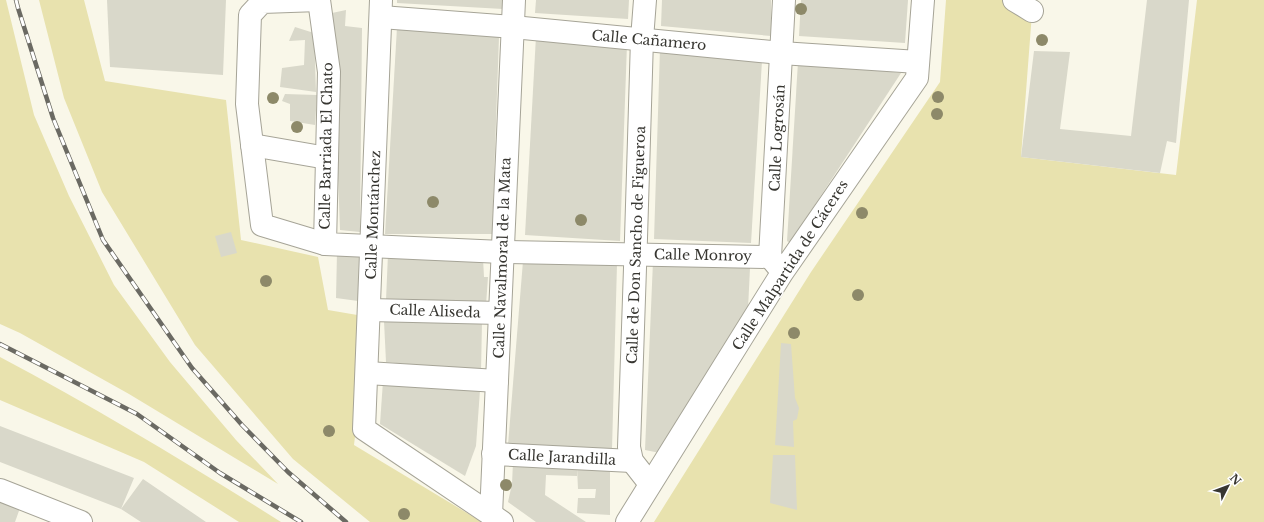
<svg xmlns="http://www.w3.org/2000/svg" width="1264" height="522" font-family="'Libre Baskerville',serif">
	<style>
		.green { fill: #e8e2ae }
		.building { fill: #d9d8ca }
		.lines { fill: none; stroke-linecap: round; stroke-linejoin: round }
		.minor-casing { stroke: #a6a497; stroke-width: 24 }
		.minor { stroke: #fff; stroke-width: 22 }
		.rail-casing { stroke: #6b6a63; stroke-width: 4.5 }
		.rail { stroke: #fff; stroke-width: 3; stroke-dasharray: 9; stroke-linecap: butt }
		.tree { fill: #8d8969 }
		.labels { text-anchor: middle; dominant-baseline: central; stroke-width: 3; stroke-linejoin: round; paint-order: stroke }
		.street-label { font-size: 14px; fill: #373631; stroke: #fff }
	</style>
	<rect width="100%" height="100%" fill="#f9f7e9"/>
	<g class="green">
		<path d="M0,0H6L34,115L69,196L114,285L170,362L236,440L278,484L129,394L20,333L0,324Z"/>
		<path d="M39,0H84L105,81L226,100L241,240L318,257L328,310L369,317L354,445L482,522H370L293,459L195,345L102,192L64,98Z"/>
		<path d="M946,0H1033L1021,157L1176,175L1197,0H1264V522H654L811,272L940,82Z"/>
		<path d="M0,357C96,408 189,464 281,522H239L144,462L0,400Z"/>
	</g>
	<g class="building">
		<path d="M107,0H226L223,75L110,67Z"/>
		<path d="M397,0H503V9L397,3Z"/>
		<path d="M536,0H629L628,19L535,13Z"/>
		<path d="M662,0H771V36L661,26Z"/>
		<path d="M801,0H908L905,43L799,36Z"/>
		<path d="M1147,0H1189L1176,143L1167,141L1160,173L1021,157L1034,51L1070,52L1060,129L1131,136Z"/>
		<path d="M346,10L345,26L362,28L360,232L340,230L332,13Z"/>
		<path d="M295,27L314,33L316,92L280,87L282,68L304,65L305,40L289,41Z"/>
		<path d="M397,27L499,37L492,234H385Z"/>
		<path d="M536,36L627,44L620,241L525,235Z"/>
		<path d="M660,49L762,61L751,243L654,239Z"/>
		<path d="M798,62L901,73L790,243L787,241Z"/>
		<path d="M285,94L317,95L315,125L290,121V104L282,101Z"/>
		<path d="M231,232L237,253L221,257L215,236Z"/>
		<path d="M337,253L359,255L358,301L336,298Z"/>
		<path d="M388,254L483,258L484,277H488L486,305L386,300Z"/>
		<path d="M523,261L617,264L612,449L508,445Z"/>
		<path d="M653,261L750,268L748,309L660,453L645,450Z"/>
		<path d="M384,321L482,322L481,371L386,362Z"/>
		<path d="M781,343L791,344L795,398L799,408L797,419L793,421L794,447L775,445Z"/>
		<path d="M383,381L480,390L476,446L465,476L380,424Z"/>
		<path d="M0,426L134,478L121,509L143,479L206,522H141L121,509L0,462Z"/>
		<path d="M773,455H795L797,510L770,503Z"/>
		<path d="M513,462L610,465V515L577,513L578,498H595L596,489H578L577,468V476L546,475L545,495L586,522H536L508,502L512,484Z"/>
		<path d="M0,500L20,508L15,522H0Z"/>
	</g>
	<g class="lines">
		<defs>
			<g id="minor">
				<path d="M319,0L329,72L325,244L502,252L770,257"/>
				<path d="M319,0L262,2L250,15L247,104L262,225L325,244"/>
				<path d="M381,0L364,429L502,522"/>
				<path d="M645,0L642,39L636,238L629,447L632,461L650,484"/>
				<path d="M1014,0L1032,11"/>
				<path d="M381,17L513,27L781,53L918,62"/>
				<path d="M252,145L327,158"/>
				<path d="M780,269L770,257L784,0"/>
				<path d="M369,310L500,313"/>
				<path d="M367,373L497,381"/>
				<path d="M493,454L632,461"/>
				<path d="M0,490L81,522"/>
				<path d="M491,515L514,0"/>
				<path d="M627,522L782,273L917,78L923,0"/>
			</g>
		</defs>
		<use href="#minor" class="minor-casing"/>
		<use href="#minor" class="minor"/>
		<defs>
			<g id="rail">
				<path d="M16,0L18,8L53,118L103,240L192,368L242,425L288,472L346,522"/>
				<path d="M0,344L137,414L220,473L301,522"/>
			</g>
		</defs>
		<use href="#rail" class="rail-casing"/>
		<use href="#rail" class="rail"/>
	</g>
	<g class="tree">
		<circle cx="801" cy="9" r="6"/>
		<circle cx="1042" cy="40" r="6"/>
		<circle cx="938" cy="97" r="6"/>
		<circle cx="273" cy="98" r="6"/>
		<circle cx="937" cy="114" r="6"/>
		<circle cx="297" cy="127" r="6"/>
		<circle cx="433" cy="202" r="6"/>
		<circle cx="862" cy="213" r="6"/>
		<circle cx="581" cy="220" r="6"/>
		<circle cx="266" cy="281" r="6"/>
		<circle cx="858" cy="295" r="6"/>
		<circle cx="794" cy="333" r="6"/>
		<circle cx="329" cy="431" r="6"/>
		<circle cx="506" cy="485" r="6"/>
		<circle cx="404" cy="514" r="6"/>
	</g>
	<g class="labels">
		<g class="street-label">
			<text transform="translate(649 40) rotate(5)">Calle Cañamero</text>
			<text transform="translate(777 138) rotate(-87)">Calle Logrosán</text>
			<text transform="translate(326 146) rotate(-89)">Calle Barriada El Chato</text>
			<text transform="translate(373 215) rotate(-88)">Calle Montánchez</text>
			<text transform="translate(636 245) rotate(-88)">Calle de Don Sancho de Figueroa</text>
			<text transform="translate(703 255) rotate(1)">Calle Monroy</text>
			<text transform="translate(502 258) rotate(-88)">Calle Navalmoral de la Mata</text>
			<text transform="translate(790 265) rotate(-57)">Calle Malpartida de Cáceres</text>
			<text transform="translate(435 311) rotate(2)">Calle Aliseda</text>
			<text transform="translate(562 457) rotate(3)">Calle Jarandilla</text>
		</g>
	</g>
	<g transform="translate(1228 486) rotate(48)" stroke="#ffffff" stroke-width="3" paint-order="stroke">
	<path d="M0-3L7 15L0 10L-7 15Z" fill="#373631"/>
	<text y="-6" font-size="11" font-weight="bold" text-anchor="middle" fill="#373631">N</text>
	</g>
</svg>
